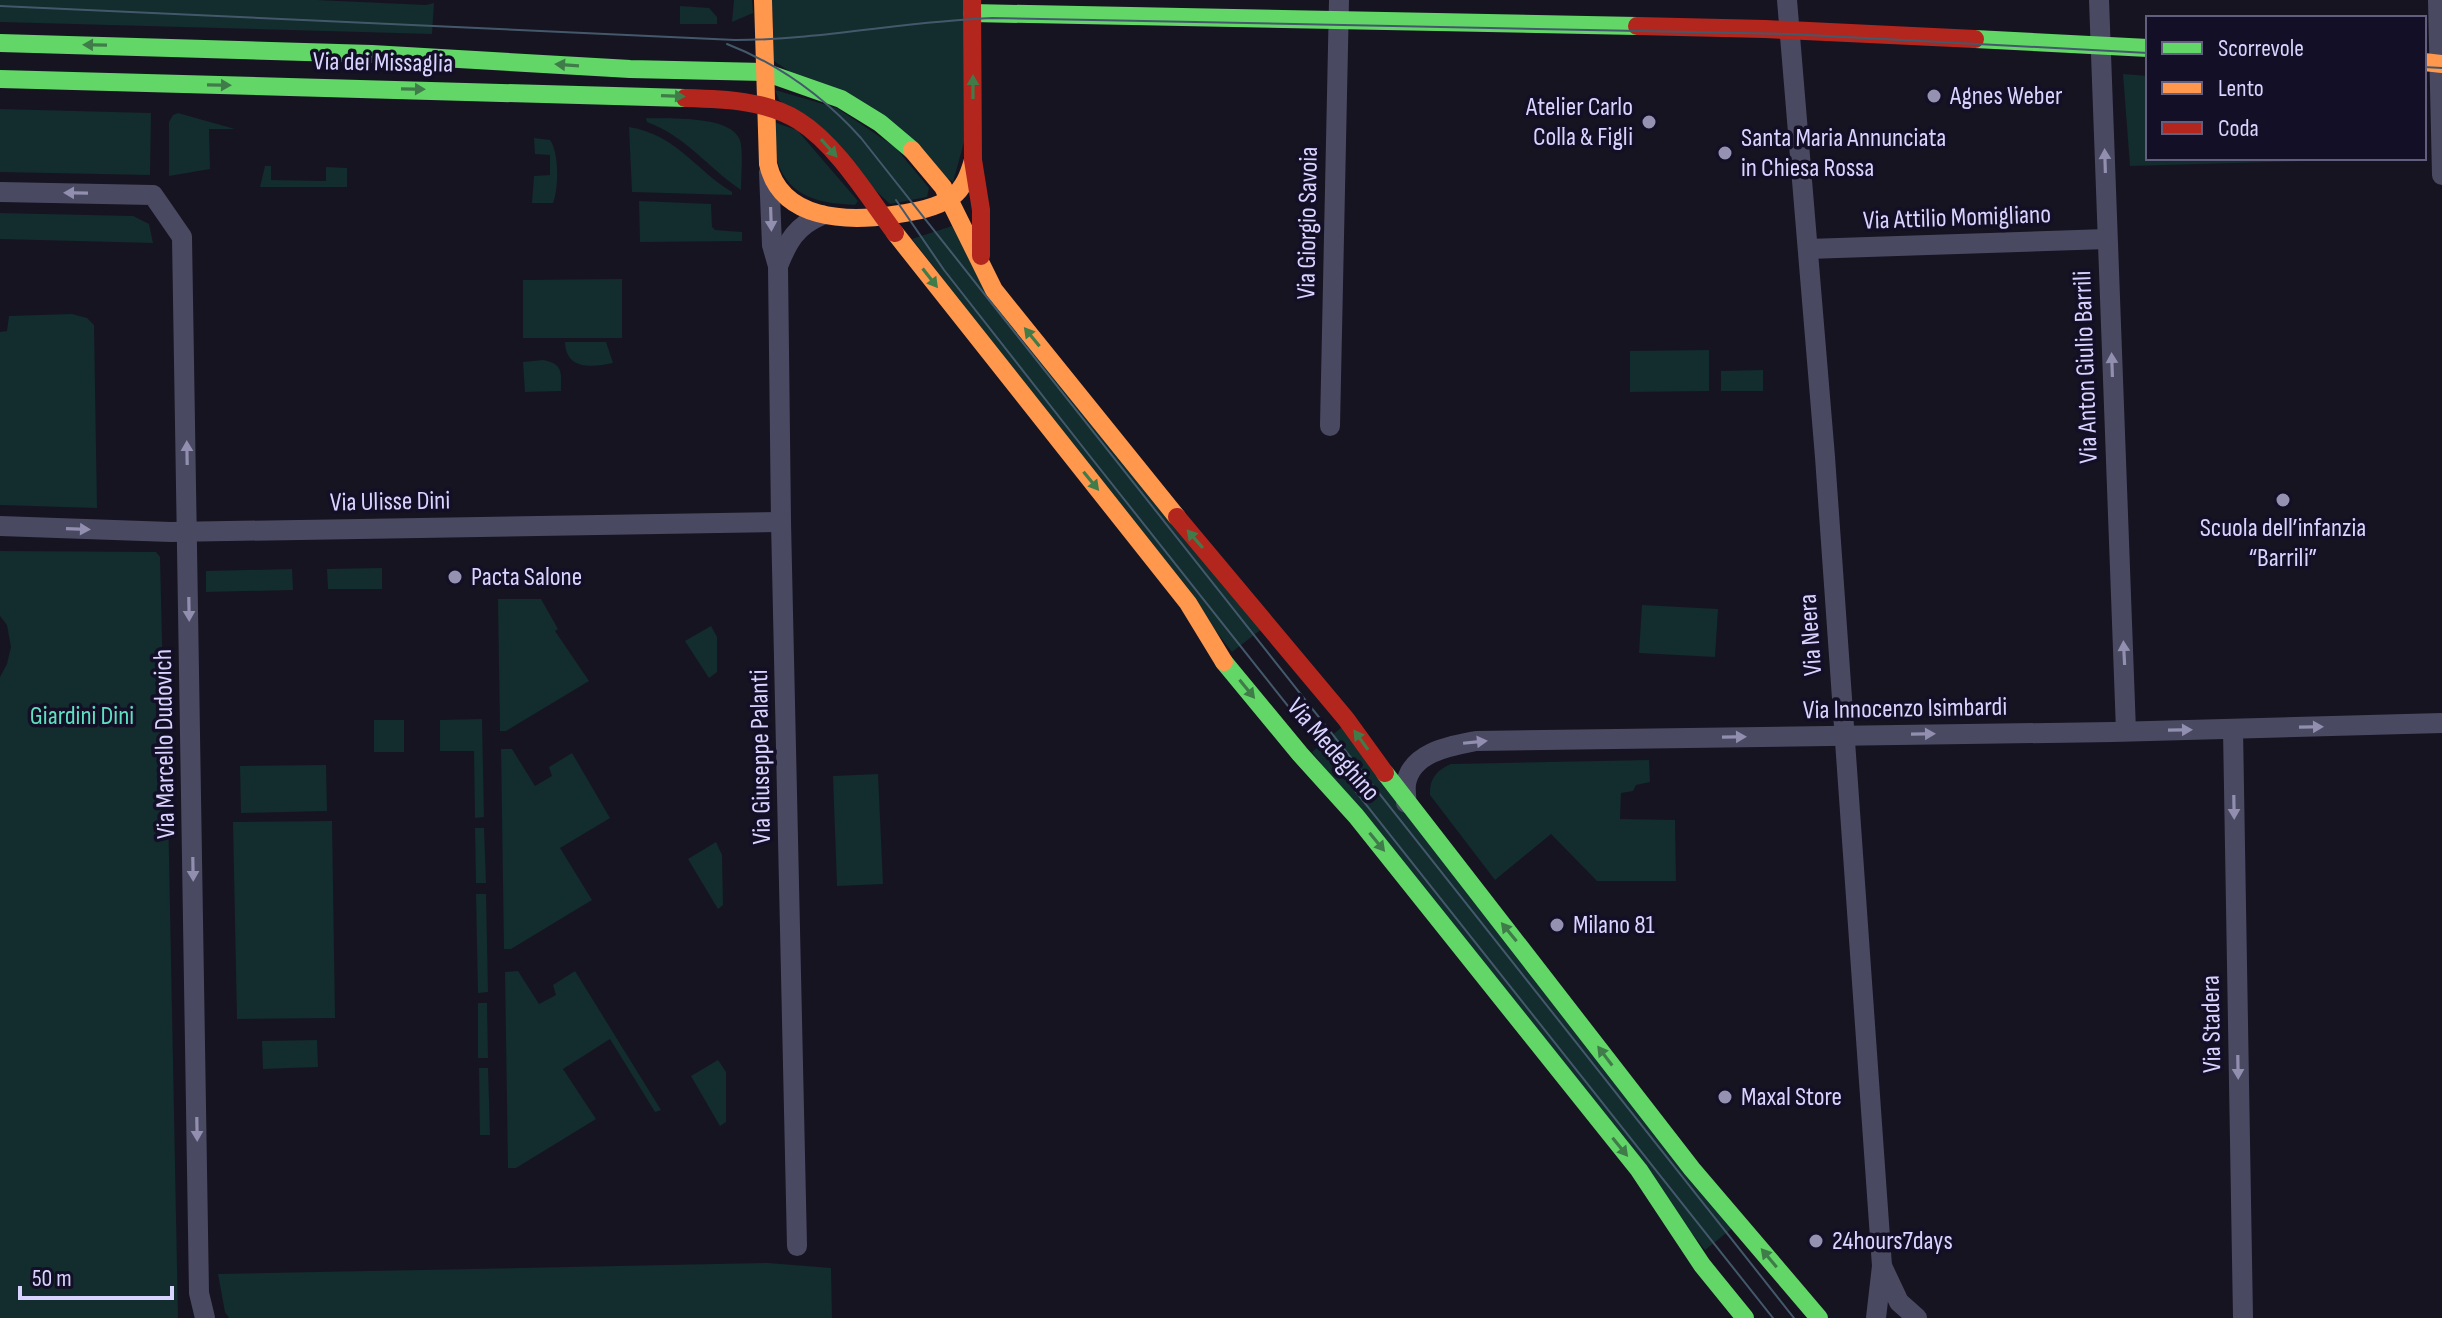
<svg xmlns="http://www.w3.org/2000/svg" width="2442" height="1318" font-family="'Sofia Sans Condensed',sans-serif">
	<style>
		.green { fill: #132c2d }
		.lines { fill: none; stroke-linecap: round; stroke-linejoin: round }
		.street { stroke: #4a4962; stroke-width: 20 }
		.fast { stroke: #63d668; stroke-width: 18 }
		.slow { stroke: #ff974d; stroke-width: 18 }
		.jam { stroke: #b3261e; stroke-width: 18 }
		.tram { stroke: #43596b; stroke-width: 2 }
		.oneway { fill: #3f7c4a }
		.oneway2 { fill: #928eb0 }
		.poi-dot { fill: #9591b1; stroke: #130f26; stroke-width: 3 }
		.labels { text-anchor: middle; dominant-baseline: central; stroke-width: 7; stroke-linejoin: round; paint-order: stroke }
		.street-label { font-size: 26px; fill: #d9d4ff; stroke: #130f26 }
		.poi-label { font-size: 26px; fill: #d9d4ff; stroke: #130f26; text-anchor: start }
		.park-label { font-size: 26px; fill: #5fe0c0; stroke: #130f26 }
	</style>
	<rect width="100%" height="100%" fill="#161421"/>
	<g class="green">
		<path d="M0,0H317L426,5L434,3L432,34L0,22Z"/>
		<path d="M734,0H752L753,13L732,22Z"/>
		<path d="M772,0H964L966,135L953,182L774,61Z"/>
		<path d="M680,6L709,8L717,17V24H680Z"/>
		<path d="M2123,74L2148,76V158H2414L2130,166Z"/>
		<path d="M775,90L837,108L895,147L929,188L927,197L890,204L779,100Z"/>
		<path d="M0,109L151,113L150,175L0,172Z"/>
		<path d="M178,113L235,129H209L210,169L169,176V122L173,115Z"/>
		<path d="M646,118C668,119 727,115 739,138C744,147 741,178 741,190C707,167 687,137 647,122Z"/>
		<path d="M776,123L797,130L858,201L855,205C821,203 790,199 777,161C774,150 776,134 776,123Z"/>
		<path d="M629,127C677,135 694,169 732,192V195L632,192Z"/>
		<path d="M534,138L550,140C559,152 559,188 553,203H532L534,176L550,175V155L535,154Z"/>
		<path d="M265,166H271V180L326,181V167L347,168V187H260Z"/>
		<path d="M639,201L711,204L712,227L715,230L742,232V241L640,242Z"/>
		<path d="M0,213L133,216L149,224L153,243L0,239Z"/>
		<path d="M952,226L1263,628L1232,652L912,239Z"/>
		<path d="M622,279V338H523V280Z"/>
		<path d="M72,314L87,318L94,325L97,508L0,505V332L7,331L9,316Z"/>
		<path d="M565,342H606L613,363C593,367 566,371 565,342Z"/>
		<path d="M1709,350V391L1630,392V351Z"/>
		<path d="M543,360C564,364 561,373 561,391L525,392L523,362Z"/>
		<path d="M1763,370V391H1721V371Z"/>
		<path d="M0,551L156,552L160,557L166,805H168L178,1318H0V677L7,664L11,647L7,625L0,616Z"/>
		<path d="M382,568V589H328L327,569Z"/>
		<path d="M292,569L293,590L206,592V571Z"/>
		<path d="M498,599H541L558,629L555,631L589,681L506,731H500Z"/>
		<path d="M1642,605L1718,609L1715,657L1639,653Z"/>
		<path d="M711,626L717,637V672L709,678L685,641Z"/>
		<path d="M482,719L484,817L475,818L474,751H440V720Z"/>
		<rect x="374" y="720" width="30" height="32"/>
		<path d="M1342,727L1735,1226L1705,1250L1312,752Z"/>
		<path d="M501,749H512L535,786L552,776L549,767L572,753L610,818L560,848L592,900L511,949H504Z"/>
		<path d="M1649,760L1650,782L1636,785L1633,791L1621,793L1620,819L1675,820L1676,881H1597L1551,834L1495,880L1430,795C1429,780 1436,770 1451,764Z"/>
		<path d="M326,765L327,811L241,813L240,766Z"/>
		<path d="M878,774L883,884L837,886L833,776Z"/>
		<path d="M332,821L335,1018L237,1019L233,822Z"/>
		<path d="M475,828H484L486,883H476Z"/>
		<path d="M716,842L722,855L723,905L718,909L688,859Z"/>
		<path d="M476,894H486L488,992L478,993Z"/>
		<path d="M518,971L539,1004L556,995L553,985L575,971L661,1110L655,1112L610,1039L563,1069L596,1119L516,1168H508L505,972Z"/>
		<path d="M478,1003H487L488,1058H478Z"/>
		<path d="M317,1040L318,1067L263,1069L262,1041Z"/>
		<path d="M718,1060L726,1072V1122L720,1126L691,1076Z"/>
		<path d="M479,1068H488L490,1135H480Z"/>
		<path d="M768,1263L831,1268L832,1318H229L225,1312L218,1274Z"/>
	</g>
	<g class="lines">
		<g class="street">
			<path d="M1787,0L1825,457L1882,1266L1876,1318"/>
			<path d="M2099,0L2126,731"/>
			<path d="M2438,0L2442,175"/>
			<path d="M769,172L772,245L778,266L781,522L797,1246"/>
			<path d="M0,192L153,195L182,237L199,1293L205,1318"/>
			<path d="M1808,249L2107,239"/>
			<path d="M778,266C788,241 796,226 822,215"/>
			<path d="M1330,426L1339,0"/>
			<path d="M0,526L171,532L781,522"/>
			<path d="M2233,729L2243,1318"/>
			<path d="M1406,803C1407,797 1405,791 1406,784C1411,752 1450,746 1476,741L2113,732L2442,723"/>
			<path d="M1882,1266L1899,1302L1917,1318"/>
		</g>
		<g class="fast">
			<path d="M972,13L1637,26"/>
			<path d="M1975,39L2148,48"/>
			<path d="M0,43L372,54L630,69L764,72L841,99L880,123L912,150"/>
			<path d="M0,79L685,98"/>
			<path d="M1224,662L1300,754L1356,816L1639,1170L1702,1265L1745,1318"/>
			<path d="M1385,773L1692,1169L1819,1318"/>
		</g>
		<g class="slow">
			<path d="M763,0L768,164C781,220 846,222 893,215C912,212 935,209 952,197C964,188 969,174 973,160"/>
			<path d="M2424,62L2442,64"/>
			<path d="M912,150L943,187L994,290L1177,517"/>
			<path d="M895,233L1188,603L1224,662"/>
		</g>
		<g class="jam">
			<path d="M972,0L973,160L981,210V256"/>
			<path d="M1637,26L1765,29L1975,39"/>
			<path d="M685,98C723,99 766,100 799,121C837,145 868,197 895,233"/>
			<path d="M1177,517L1346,719L1385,773"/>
		</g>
		<g class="tram">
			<path d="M0,6L735,40C821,40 906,21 992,18L1789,34L2148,53"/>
			<path d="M727,44C781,65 823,96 861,138L1794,1318"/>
			<path d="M2424,67L2442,68"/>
			<path d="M896,200L944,270L1089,455L1773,1318"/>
		</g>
	</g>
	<defs><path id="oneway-solid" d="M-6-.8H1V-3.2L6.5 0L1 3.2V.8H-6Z" transform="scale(2)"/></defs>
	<g class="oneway">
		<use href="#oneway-solid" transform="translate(95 45) rotate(-179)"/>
		<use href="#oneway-solid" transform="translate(567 65) rotate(-176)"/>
		<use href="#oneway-solid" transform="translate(219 85) rotate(1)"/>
		<use href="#oneway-solid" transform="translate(973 87) rotate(-90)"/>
		<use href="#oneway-solid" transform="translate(413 89) rotate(1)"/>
		<use href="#oneway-solid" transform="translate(673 96) rotate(2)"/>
		<use href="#oneway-solid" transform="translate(829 148) rotate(48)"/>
		<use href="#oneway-solid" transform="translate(930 278) rotate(52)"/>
		<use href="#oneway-solid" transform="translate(1032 337) rotate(-129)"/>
		<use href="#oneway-solid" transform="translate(1091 481) rotate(51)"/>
		<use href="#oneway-solid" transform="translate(1195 539) rotate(-131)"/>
		<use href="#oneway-solid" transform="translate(1247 689) rotate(51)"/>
		<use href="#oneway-solid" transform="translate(1361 740) rotate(-126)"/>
		<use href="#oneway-solid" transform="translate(1377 842) rotate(51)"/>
		<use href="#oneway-solid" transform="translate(1509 932) rotate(-129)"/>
		<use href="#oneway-solid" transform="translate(1605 1056) rotate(-127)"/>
		<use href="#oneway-solid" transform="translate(1620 1147) rotate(51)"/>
		<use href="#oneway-solid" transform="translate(1769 1258) rotate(-130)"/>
	</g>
	<g class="oneway2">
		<use href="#oneway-solid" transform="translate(2105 161) rotate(-92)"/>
		<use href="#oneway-solid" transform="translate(76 193) rotate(-179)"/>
		<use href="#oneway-solid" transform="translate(771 219) rotate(88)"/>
		<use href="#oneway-solid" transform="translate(2112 365) rotate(-92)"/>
		<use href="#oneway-solid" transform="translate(187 453) rotate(-91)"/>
		<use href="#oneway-solid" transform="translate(78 529) rotate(2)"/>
		<use href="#oneway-solid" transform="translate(189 609) rotate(89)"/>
		<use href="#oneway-solid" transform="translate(2124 653) rotate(-93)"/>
		<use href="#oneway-solid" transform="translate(2311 727) rotate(-1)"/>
		<use href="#oneway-solid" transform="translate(2180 730) rotate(-1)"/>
		<use href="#oneway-solid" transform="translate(1923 734) rotate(-1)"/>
		<use href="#oneway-solid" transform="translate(1734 737) rotate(-1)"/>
		<use href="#oneway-solid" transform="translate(1475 742) rotate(-6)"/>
		<use href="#oneway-solid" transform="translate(2234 807) rotate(89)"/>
		<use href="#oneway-solid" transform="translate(193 869) rotate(89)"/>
		<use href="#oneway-solid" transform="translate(2238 1067) rotate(89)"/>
		<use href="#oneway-solid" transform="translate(197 1129) rotate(89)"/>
	</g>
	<g class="poi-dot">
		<circle cx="1934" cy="96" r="8"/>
		<circle cx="1649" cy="122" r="8"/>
		<circle cx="1725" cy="153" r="8"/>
		<circle cx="2283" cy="500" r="8"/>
		<circle cx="455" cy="577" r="8"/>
		<circle cx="1557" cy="925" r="8"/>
		<circle cx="1725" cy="1097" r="8"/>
		<circle cx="1816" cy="1241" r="8"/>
	</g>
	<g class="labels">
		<g class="street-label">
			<text transform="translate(383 63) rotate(1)">Via dei Missaglia</text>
			<text transform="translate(1957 218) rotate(-2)">Via Attilio Momigliano</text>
			<text transform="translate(1308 223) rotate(-89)">Via Giorgio Savoia</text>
			<text transform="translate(2086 367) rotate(-92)">Via Anton Giulio Barrili</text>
			<text transform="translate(390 502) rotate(-1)">Via Ulisse Dini</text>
			<text transform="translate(1811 635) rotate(-94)">Via Neera</text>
			<text transform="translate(1905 709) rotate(-1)">Via Innocenzo Isimbardi</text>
			<text transform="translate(165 744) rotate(-91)">Via Marcello Dudovich</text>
			<text transform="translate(1333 750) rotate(49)">Via Medeghino</text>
			<text transform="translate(761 757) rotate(-91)">Via Giuseppe Palanti</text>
			<text transform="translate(2212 1024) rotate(-91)">Via Stadera</text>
		</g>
		<g class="poi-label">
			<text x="1950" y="96">Agnes Weber</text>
			<text x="1633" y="107" text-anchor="end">Atelier Carlo<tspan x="1633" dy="30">Colla &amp; Figli</tspan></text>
			<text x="1741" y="138">Santa Maria Annunciata<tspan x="1741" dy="30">in Chiesa Rossa</tspan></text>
			<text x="2283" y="528" text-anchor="middle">Scuola dell’infanzia<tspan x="2283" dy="30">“Barrili”</tspan></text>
			<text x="471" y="577">Pacta Salone</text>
			<text x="1573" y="925">Milano 81</text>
			<text x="1741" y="1097">Maxal Store</text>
			<text x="1832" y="1241">24hours7days</text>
		</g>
		<g class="park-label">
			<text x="82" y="716">Giardini Dini</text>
		</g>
	</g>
	<rect x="2146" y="16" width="280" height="144" fill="#130f26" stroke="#625e7d" stroke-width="2"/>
	<rect x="2162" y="42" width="40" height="12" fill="#63d668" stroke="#625e7d" stroke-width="2"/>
	<text x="2218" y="56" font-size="24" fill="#d9d4ff">Scorrevole</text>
	<rect x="2162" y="82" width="40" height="12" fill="#ff974d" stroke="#625e7d" stroke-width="2"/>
	<text x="2218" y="96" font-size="24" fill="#d9d4ff">Lento</text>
	<rect x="2162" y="122" width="40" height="12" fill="#b3261e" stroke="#625e7d" stroke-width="2"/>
	<text x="2218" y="136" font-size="24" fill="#d9d4ff">Coda</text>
	<path d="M20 1286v12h152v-12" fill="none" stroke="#d9d4ff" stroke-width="4"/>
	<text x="32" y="1286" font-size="24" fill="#d9d4ff" stroke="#130f26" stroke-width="6" paint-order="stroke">50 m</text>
</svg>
